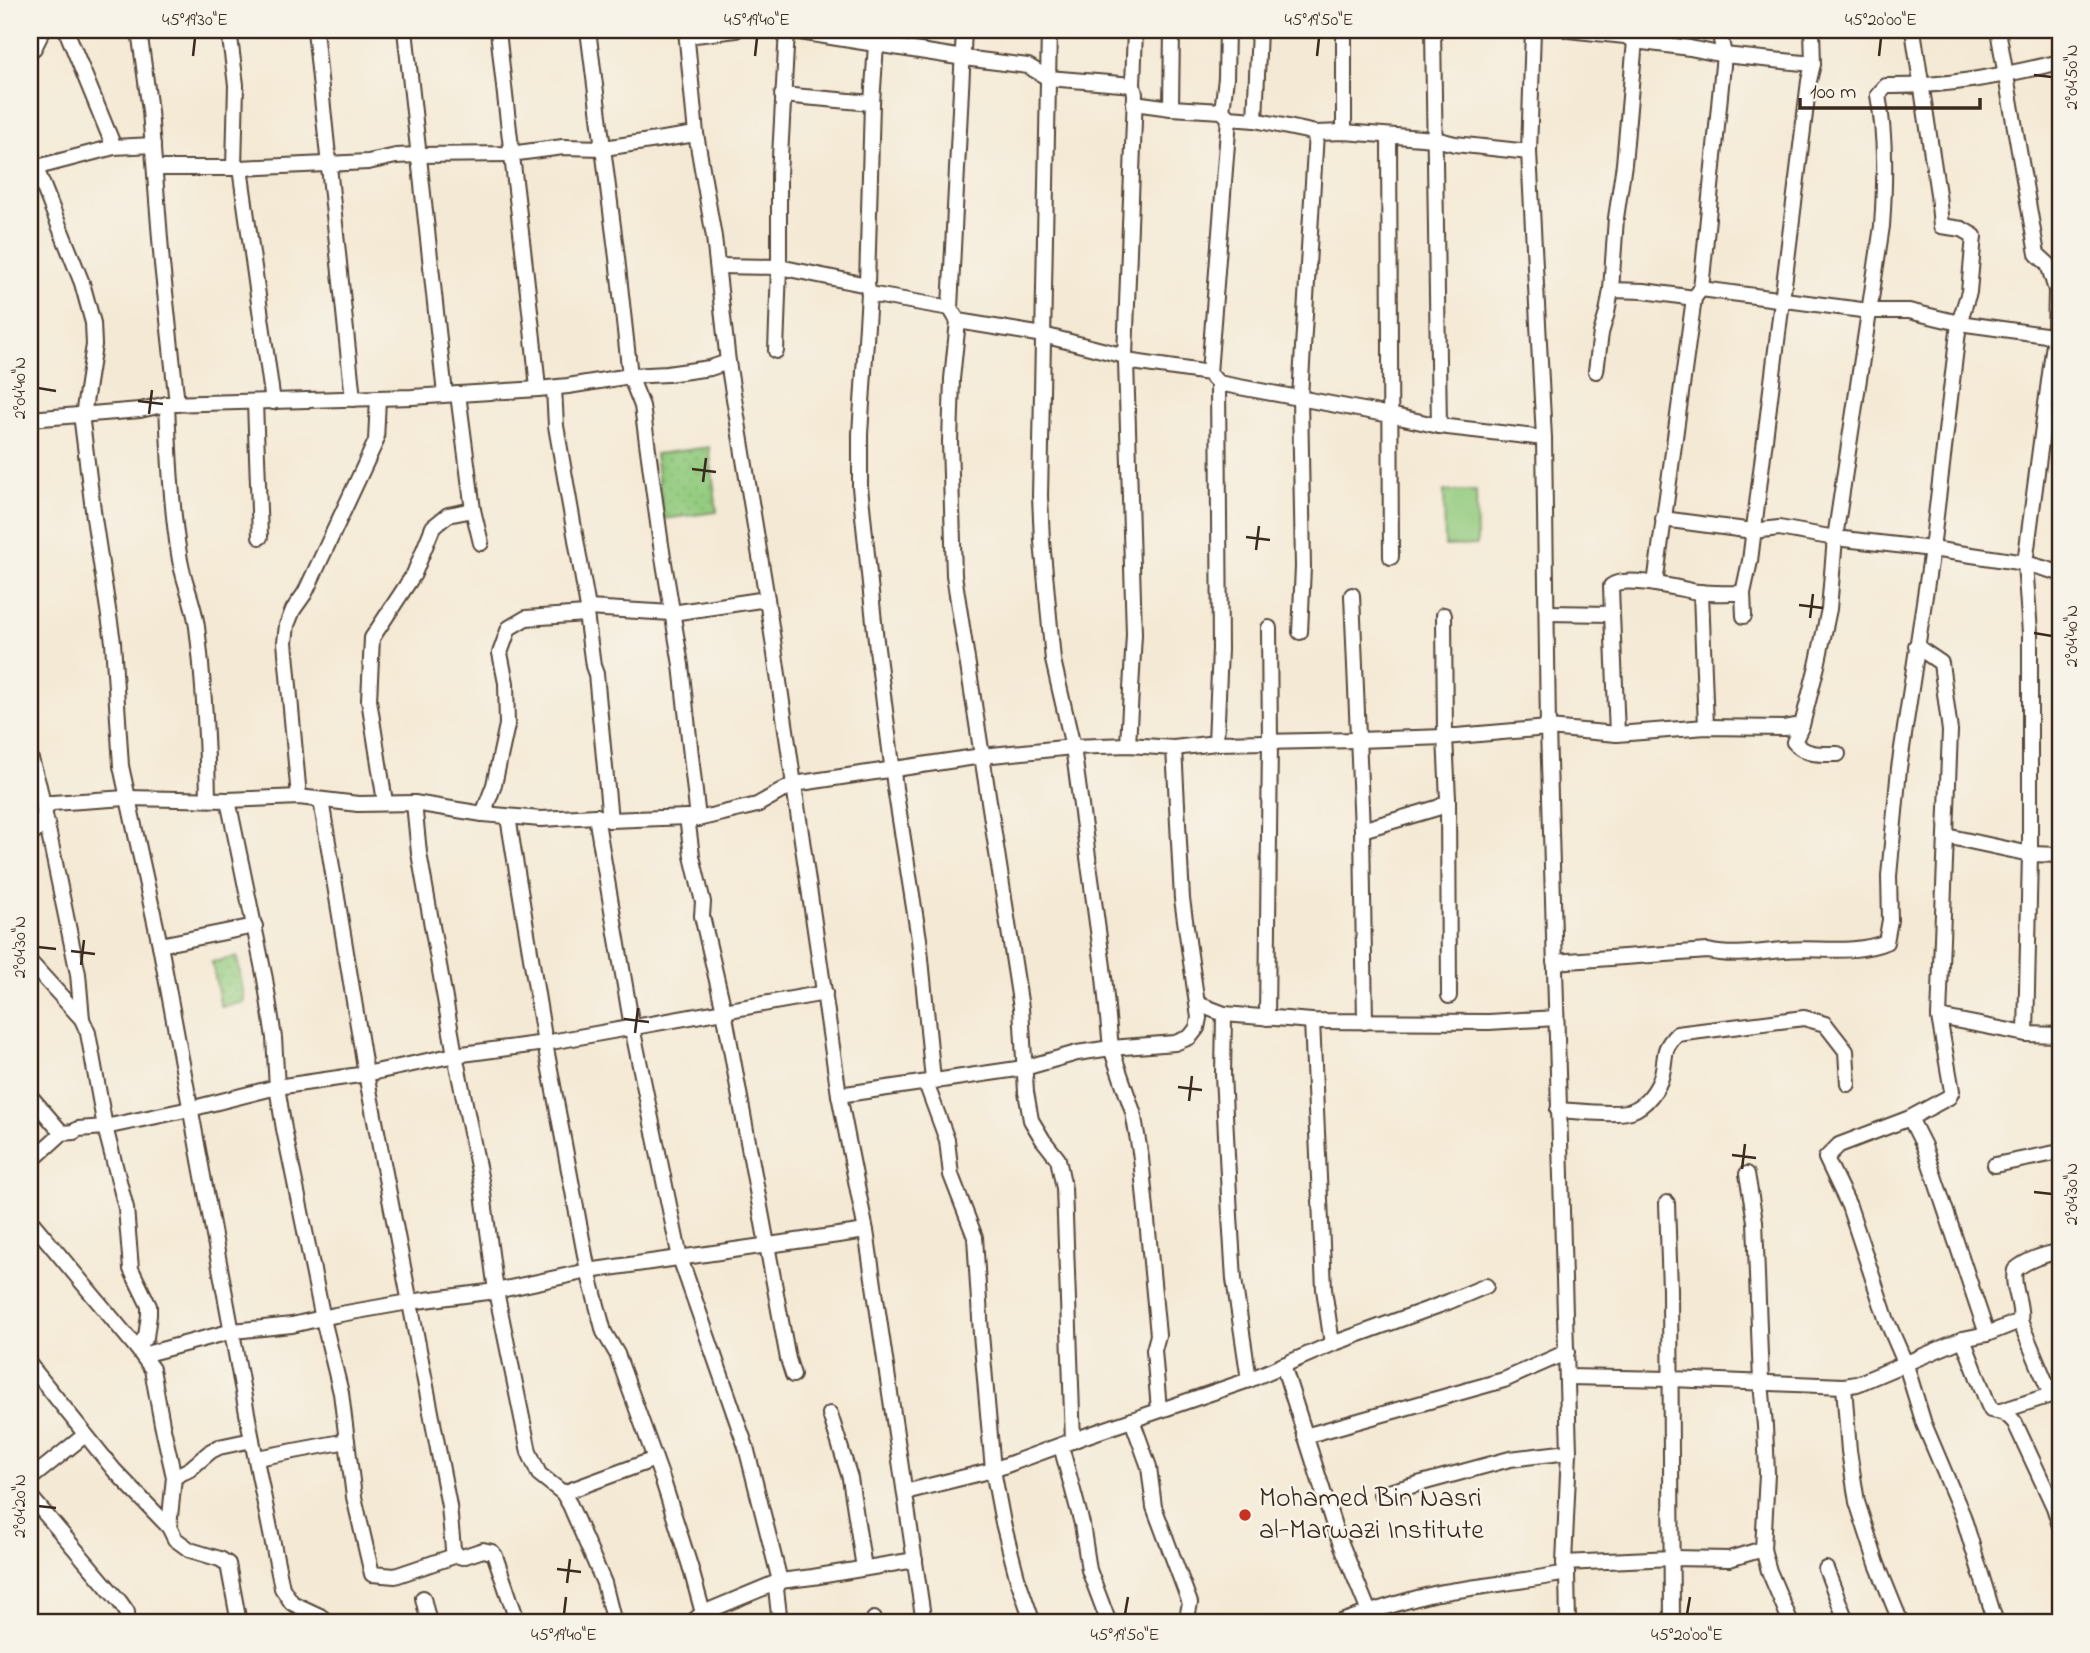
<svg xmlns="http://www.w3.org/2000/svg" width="2090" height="1653" font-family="'Indie Flower',sans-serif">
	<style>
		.grass { fill: url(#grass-dots); stroke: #667a4e; stroke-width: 2 }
		.garden { fill: #92cb7e; stroke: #667a4e; stroke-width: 2 }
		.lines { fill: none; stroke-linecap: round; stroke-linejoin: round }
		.minor-casing { stroke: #574739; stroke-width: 18 }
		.minor { stroke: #fff; stroke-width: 14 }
		.ticks { fill: none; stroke: #3b2a1e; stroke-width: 2.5 }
		.poi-dot { fill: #c8321e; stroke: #f7f3e8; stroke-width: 2.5 }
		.labels { text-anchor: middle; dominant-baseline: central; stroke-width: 5; stroke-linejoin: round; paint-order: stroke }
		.poi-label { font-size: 28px; fill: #3b2a1e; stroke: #f7f3e8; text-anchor: start }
		.neatline { fill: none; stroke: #3b2a1e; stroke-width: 2.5 }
		.ticks-label { font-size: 18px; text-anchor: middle; fill: #3b2a1e }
	</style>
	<defs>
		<pattern id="grass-dots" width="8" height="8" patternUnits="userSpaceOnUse" patternTransform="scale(1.75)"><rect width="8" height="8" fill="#92cb7e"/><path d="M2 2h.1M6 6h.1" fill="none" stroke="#7fae6c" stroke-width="1.8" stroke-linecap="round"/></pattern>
	</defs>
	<rect width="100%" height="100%" fill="#f7f3e8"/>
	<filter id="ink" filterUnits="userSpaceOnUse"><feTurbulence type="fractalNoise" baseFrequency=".0143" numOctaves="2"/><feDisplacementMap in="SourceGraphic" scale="14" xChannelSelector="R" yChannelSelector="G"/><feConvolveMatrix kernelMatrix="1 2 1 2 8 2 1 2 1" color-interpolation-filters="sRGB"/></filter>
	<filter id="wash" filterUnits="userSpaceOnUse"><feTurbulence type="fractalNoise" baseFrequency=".00686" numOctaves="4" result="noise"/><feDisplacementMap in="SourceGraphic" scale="28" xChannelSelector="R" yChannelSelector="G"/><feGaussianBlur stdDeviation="1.57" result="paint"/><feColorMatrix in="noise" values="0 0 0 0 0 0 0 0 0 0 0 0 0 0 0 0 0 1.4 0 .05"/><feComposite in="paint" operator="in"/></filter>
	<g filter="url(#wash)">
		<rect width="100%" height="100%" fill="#f4e9d4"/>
		<g class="grass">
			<path d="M709,447L717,512L664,519L655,454Z"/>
			<path d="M237,957L245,1002L221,1007L212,962Z"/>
		</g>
		<path class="garden" d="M1444,491H1476L1477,545L1445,546Z"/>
	</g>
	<g filter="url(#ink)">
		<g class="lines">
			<defs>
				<g id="minor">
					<path d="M66,30L114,147"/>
					<path d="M139,30L150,111L162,264L177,404"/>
					<path d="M229,30L236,85L234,168"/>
					<path d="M315,30L353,399"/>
					<path d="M405,30L445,394"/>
					<path d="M498,30C510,150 527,269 538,389"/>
					<path d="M588,30L617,258L630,376L642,406L661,545L681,665L698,819"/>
					<path d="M686,30L696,134L714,237L728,362L767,599L839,1095L866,1231L924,1623"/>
					<path d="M759,30H787L964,58L1028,66L1048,78L1133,85"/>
					<path d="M1049,30L1040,496L1042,541L1053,660L1073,747L1103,967L1111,1048L1133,1112L1141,1158L1158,1335L1154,1350L1159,1410"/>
					<path d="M1344,30V132"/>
					<path d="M1433,30L1439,426"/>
					<path d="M1533,30L1529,152L1544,438L1548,728L1569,1452L1564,1563L1567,1573L1568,1623"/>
					<path d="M1568,30L1625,36L1635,41L1690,48L1724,55L1813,64"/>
					<path d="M1998,30L2037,254L2048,264L2056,290L2055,336L2025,563L2030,633V854L2026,1034"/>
					<path d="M687,36L736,30"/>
					<path d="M30,51L34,48L43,30"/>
					<path d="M782,95L872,103"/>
					<path d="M1134,103L1171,108L1222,111L1229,118L1255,120L1316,133L1344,132L1435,139L1455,144L1529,152"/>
					<path d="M1171,108L1172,30"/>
					<path d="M1222,111L1226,78L1227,30"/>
					<path d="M1255,120L1259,30"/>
					<path d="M1389,137L1391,557"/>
					<path d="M30,153L82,283L93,323L94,345L82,422L94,518L113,642L121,766L160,945L252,1440L282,1588L292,1603L320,1616L329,1623"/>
					<path d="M156,168H240L368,162L396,156L418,155L510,154L563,147L604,148L696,134"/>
					<path d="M240,168L273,402"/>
					<path d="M30,169L114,147L153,145"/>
					<path d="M718,266L779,267L867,285L869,294L950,308L958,321L1043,335L1125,356L1126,361L1209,373L1218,383L1390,415L1439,426L1544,438"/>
					<path d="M867,285L872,103L877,30"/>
					<path d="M1701,289L1869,311H1909L1959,323L2060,337"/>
					<path d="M1611,290L1644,291L1694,298"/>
					<path d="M869,294L860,434V487L876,641L895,788L919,939L933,1080"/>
					<path d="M950,308L964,30"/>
					<path d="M958,321L952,379L950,442L954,575L1021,1008L1026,1092L1031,1120L1043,1140L1058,1159L1064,1188L1073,1441"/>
					<path d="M776,351L779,267V175L787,30"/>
					<path d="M1125,356L1135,94L1133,85L1135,30"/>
					<path d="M1126,361L1134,634L1128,745"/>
					<path d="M1596,371L1601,333L1607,313L1611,290L1616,218L1624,164L1635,41"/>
					<path d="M1209,373L1229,118"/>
					<path d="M554,388L556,426L588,608L586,614L593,666L596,674L610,820"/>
					<path d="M458,394L473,510L481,543"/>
					<path d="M255,403L260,537"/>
					<path d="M167,404C169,454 171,505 179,554C182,579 194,602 197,627C204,684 207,741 208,799"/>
					<path d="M30,419L140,410L167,404L412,397L538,389L568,386L630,376L667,374L710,368L728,362"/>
					<path d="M1663,519L1753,531L1779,528L1835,538L1932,549L2025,563L2060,573"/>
					<path d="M1655,584L1694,298L1701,289L1724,55L1719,30"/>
					<path d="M1701,592L1706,727"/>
					<path d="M1352,595L1362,830L1365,1022"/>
					<path d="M588,608L672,613L767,599"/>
					<path d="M1547,613L1612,614L1611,586C1625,574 1679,589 1698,592C1713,594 1728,593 1743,593"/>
					<path d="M1612,614L1617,734"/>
					<path d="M1744,616L1743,593L1750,561L1809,81L1813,64L1812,30"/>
					<path d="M1300,632L1303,567L1300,397L1316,133"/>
					<path d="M1916,646L1941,663L1950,731L1939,1017L1952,1091L1949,1097L1910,1118L1839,1145L1826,1158L1849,1206L1887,1321L1906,1365L1924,1424L1963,1516L1996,1623"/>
					<path d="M1802,725L1794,742C1806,756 1821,754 1838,754"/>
					<path d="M1216,743L1220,649L1218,383"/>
					<path d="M30,756L39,786L78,974L82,1019L88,1033L105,1127L126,1208L131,1269L149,1306V1315L146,1337L136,1347"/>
					<path d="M299,797L285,642L287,625L293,610L305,593L376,441L378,398"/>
					<path d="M1448,799L1449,996"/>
					<path d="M228,800L265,979L274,1038L277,1087L284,1129L323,1319L341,1393L354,1497L372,1574L395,1576L457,1555"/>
					<path d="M321,800L366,1074L449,1506L453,1549L457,1555L462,1557L483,1550L492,1552L495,1556L518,1623"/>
					<path d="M385,802L369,700L372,638L414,574L433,527L448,515L473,510"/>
					<path d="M414,803L419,853L455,1055L482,1186L496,1291L529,1452L539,1474L563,1493L570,1505L604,1583L614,1623"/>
					<path d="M483,814L494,785L507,725L506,683L500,653L509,628L526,618L586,614"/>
					<path d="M596,816L632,1027L680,1258L746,1447L780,1581L776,1589L780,1623"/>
					<path d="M508,817L545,1043L588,1271L604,1332L617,1354L663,1481L690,1566L703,1613V1623"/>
					<path d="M687,817L692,856L703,902L702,916L724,1011L788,1359L793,1375"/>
					<path d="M1362,830L1437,808L1445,804L1448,799L1445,737L1444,615"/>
					<path d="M30,836L40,827L46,808L52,803L126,798L228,800L299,797L358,804L414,803L483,814L541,819L596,816L610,820L687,817L698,819L757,805L794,784L982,756L1073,747L1128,745L1174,748L1216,743L1357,740L1445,737L1548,728L1617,734L1706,727L1784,728L1802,725L1817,666L1829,609L1835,538L1882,226C1885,182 1886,139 1878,95L1886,86C1945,87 2003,76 2060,62"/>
					<path d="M1946,836L2030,854L2060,855"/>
					<path d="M160,945L255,926"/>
					<path d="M30,962L82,1019"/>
					<path d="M1554,962L1708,951C1733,957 1759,952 1784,950C1817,947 1854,955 1886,942L1890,920L1889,876L1899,768L1932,549L1959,323L1969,292L1974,236L1962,229L1941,226L1938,194L1913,30"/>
					<path d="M1198,1004L1224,1014L1312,1021L1489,1022L1556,1018"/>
					<path d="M1224,1014L1223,1074L1230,1216L1234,1279L1249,1380"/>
					<path d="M1939,1017L2026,1034L2060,1035"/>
					<path d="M1267,1018L1270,742L1269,628"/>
					<path d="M1312,1021L1324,1289L1332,1344"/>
					<path d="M926,1083L947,1140L951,1175L975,1237L981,1334L993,1470L1003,1523L1017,1577L1033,1623"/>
					<path d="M839,1095L1024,1068L1077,1053L1111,1048L1175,1043L1190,1037L1197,1028L1199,1018L1182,899L1174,748"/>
					<path d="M30,1096L62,1133"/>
					<path d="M1558,1110C1576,1111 1615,1116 1631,1111C1646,1106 1659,1088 1662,1074C1667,1053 1661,1051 1677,1034L1804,1018L1825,1024L1846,1051L1848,1084"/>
					<path d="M30,1162L62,1133L74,1132L78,1129L105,1127L190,1109L277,1087L366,1074L455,1055L545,1043L825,993"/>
					<path d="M1995,1165L2060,1152"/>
					<path d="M1667,1203L1670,1289L1672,1623"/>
					<path d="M30,1220L136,1347L152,1369L162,1424L174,1477L169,1527"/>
					<path d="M1987,1334L2020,1321"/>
					<path d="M1963,1339L1988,1404L1991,1410C2002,1411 2008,1414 2015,1423L2054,1507L2060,1526"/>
					<path d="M142,1355L233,1331L292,1325L335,1315L409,1302L496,1291L588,1271L866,1231"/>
					<path d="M30,1365L114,1470L169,1527L175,1539L190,1550L220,1559L228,1564L239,1623"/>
					<path d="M1283,1365L1335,1529L1369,1612"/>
					<path d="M1567,1377L1671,1379L1844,1386L1857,1384L1963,1339L1987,1334L1924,1146L1910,1118"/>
					<path d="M1844,1386L1849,1451L1857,1502L1877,1564L1901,1623"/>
					<path d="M2051,1395L2020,1321C2023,1303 2011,1288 2015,1270C2028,1259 2044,1255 2060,1251"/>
					<path d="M2001,1411L2060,1392"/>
					<path d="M830,1414L850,1478L864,1568"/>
					<path d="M1132,1420L1149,1467L1154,1507L1190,1603L1187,1618L1177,1623"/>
					<path d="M1305,1436L1504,1380L1567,1352"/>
					<path d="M1061,1446L1082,1524L1089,1570L1109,1623"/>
					<path d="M257,1458L347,1441"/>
					<path d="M174,1477L190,1469L211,1451L219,1447L252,1440"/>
					<path d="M30,1479L85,1435"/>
					<path d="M905,1492L993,1470L1088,1435L1249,1380L1332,1344L1448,1302L1486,1286"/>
					<path d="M563,1493L655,1459"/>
					<path d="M1381,1494L1510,1459L1569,1452"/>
					<path d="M30,1496L120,1602L127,1612V1623"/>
					<path d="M1763,1549L1769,1571L1791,1623"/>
					<path d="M1564,1563L1672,1558L1729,1559L1763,1549L1767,1474L1765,1426L1761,1382L1755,1221L1747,1174"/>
					<path d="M1826,1569L1847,1623"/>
					<path d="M423,1598L429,1623"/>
					<path d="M874,1619L875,1623"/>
					<path d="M1733,1622L1734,1623"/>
					<path d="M691,1623L703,1613L780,1581L813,1577L915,1560"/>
					<path d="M1338,1623C1370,1612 1404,1600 1438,1593C1481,1586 1524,1581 1567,1573"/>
				</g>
			</defs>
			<use href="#minor" class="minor-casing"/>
			<use href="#minor" class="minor"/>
		</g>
	</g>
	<path class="ticks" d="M193,56L195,38M755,56L757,38M1317,56L1319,38M1879,56L1881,38M2034,75L2052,77M38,388L56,391M138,401L163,404M149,414L152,390M692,469L716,472M703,482L706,458M1246,537L1270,540M1256,550L1259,526M1799,605L1823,608M1810,618L1813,594M2034,633L2052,636M38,947L56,949M71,951L95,954M81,965L84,940M624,1019L649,1022M635,1033L638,1008M1178,1087L1202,1090M1189,1101L1192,1076M1732,1155L1756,1158M1742,1169L1745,1144M2034,1192L2052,1194M38,1506L56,1508M557,1569L581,1572M567,1583L570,1559M564,1614L566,1597M1125,1614L1128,1597M1687,1614L1690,1597"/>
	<circle class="poi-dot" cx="1245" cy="1515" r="7"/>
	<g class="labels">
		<g class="poi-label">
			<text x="1259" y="1499">Mohamed Bin Nasri<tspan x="1259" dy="32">al-Marwazi Institute</tspan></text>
		</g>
	</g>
	<rect width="2090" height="1653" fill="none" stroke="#f7f3e8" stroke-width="77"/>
	<path d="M1800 98v10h180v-10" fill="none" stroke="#3b2a1e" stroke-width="3.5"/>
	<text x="1810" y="98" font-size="21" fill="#3b2a1e" stroke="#f7f3e8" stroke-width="5" paint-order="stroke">100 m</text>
	<rect x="38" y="38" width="2014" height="1576" class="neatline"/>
	<g class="ticks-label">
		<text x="195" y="25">45°19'30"E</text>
		<text x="757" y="25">45°19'40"E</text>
		<text x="1319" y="25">45°19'50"E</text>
		<text x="1881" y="25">45°20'00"E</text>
		<text transform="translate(2071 77) rotate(-90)" y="6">2°04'50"N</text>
		<text transform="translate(19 388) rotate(-90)" y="6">2°04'40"N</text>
		<text transform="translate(2071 636) rotate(-90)" y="6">2°04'40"N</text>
		<text transform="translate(19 947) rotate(-90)" y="6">2°04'30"N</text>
		<text transform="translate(2071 1194) rotate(-90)" y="6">2°04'30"N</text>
		<text transform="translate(19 1506) rotate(-90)" y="6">2°04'20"N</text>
		<text x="564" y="1640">45°19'40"E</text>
		<text x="1125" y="1640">45°19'50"E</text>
		<text x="1687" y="1640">45°20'00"E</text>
	</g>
</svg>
